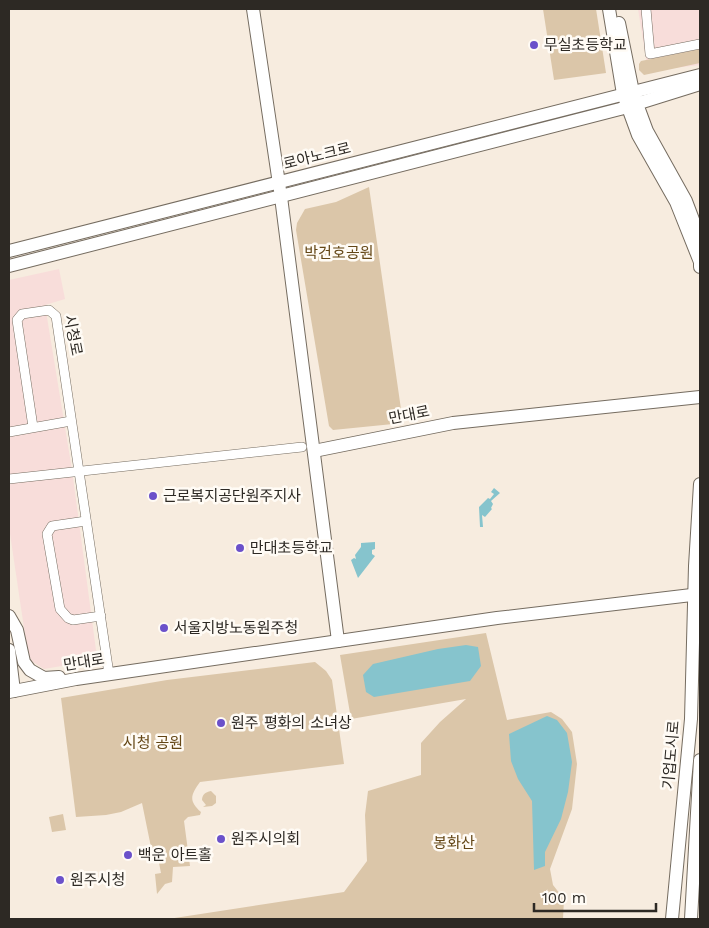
<svg xmlns="http://www.w3.org/2000/svg" width="709" height="928" font-family="'Work Sans','Noto Sans KR',sans-serif">
	<style>
		.commercial { fill: #f8ddda }
		.green { fill: #dbc6a9 }
		.water { fill: #86c4cd }
		.lines { fill: none; stroke-linecap: round; stroke-linejoin: round }
		.street-casing { stroke: #756c60; stroke-width: 10 }
		.secondary-casing { stroke: #756c60; stroke-width: 14 }
		.street { stroke: #fff; stroke-width: 9 }
		.secondary { stroke: #fff; stroke-width: 12 }
		.poi-dot { fill: #6b51ca; stroke: #fffbf5; stroke-width: 2 }
		.labels { text-anchor: middle; dominant-baseline: central; stroke-width: 5; stroke-linejoin: round; paint-order: stroke }
		.poi-label { font-size: 15px; fill: #2d2924; stroke: #fffbf5; text-anchor: start }
		.street-label { font-size: 15px; fill: #2d2924; stroke: #fffbf5 }
		.park-label { font-size: 15px; fill: #644615; stroke: #fffbf5 }
	</style>
	<rect width="100%" height="100%" fill="#f7ecdf"/>
	<g class="commercial">
		<path d="M638,9H700V65L648,71Z"/>
		<path d="M59,269L65,299L45,305L72,470L96,650L95,656L91,661L44,669L33,662L28,655L9,527V280Z"/>
	</g>
	<g class="green">
		<path d="M543,9H596L606,73L554,80Z"/>
		<path d="M700,49V63L644,75L639,70V64L641,61Z"/>
		<path d="M369,187L403,423L333,430L329,426L296,230L297,223L305,209L336,202Z"/>
		<path d="M486,633L507,720L551,712L562,719L572,732L577,764L572,809L550,869L553,885L564,899L563,919H168L344,892L367,861L365,815L368,791L421,775V743L440,722L466,699L351,719L340,655Z"/>
		<path d="M315,662L326,671L332,680L344,764L200,782C190,796 189,801 201,812L200,815L188,817L184,821L190,866L173,867L172,882L165,884L157,894L155,874L161,873L159,863L154,862L142,803L121,812L106,815L76,817L61,698L167,680Z"/>
		<path d="M211,791L216,796V803L212,806L203,807L206,805L202,800C202,795 205,792 211,791Z"/>
		<path d="M63,814L66,830L52,832L49,817Z"/>
	</g>
	<g class="water">
		<path d="M494,488L500,493L491,501L493,504L491,508L492,509L485,517L482,515L483,527H480L479,507L488,498L490,499L494,494L491,492Z"/>
		<path d="M375,542V549L372,550V554L375,556L358,578L351,560L354,558L356,559L355,555L361,547V543Z"/>
		<path d="M466,645L478,647L481,666L470,681L374,697L366,692L363,675L373,664L438,649Z"/>
		<path d="M547,716L557,720L567,733L572,762L568,792L561,819L545,852V866L534,870L532,801L518,779L511,761L509,734Z"/>
	</g>
	<g class="lines">
		<defs>
			<g id="street">
				<path d="M646,9L650,54L700,44"/>
				<path d="M33,427L17,320L22,314L49,310L56,316L109,674"/>
				<path d="M9,432L71,421"/>
				<path d="M9,479L302,447"/>
				<path d="M86,521L52,526L47,534L60,609L68,618L73,620L101,616"/>
			</g>
			<g id="secondary">
				<path d="M253,9L281,197L338,641"/>
				<path d="M609,9L623,94L638,135L676,202L700,262V267"/>
				<path d="M619,23L633,92L637,104L647,131L686,201L700,238"/>
				<path d="M9,251L700,75"/>
				<path d="M9,266L620,109L700,84"/>
				<path d="M314,451L453,423L700,397"/>
				<path d="M9,616L17,630L24,662L30,670L44,678L59,677"/>
				<path d="M9,650L14,691"/>
				<path d="M9,692L76,679L497,618L700,594"/>
				<path d="M672,919L691,719L695,566L700,484"/>
				<path d="M691,919L700,760"/>
			</g>
		</defs>
		<use href="#street" class="street-casing"/>
		<use href="#secondary" class="secondary-casing"/>
		<use href="#street" class="street"/>
		<use href="#secondary" class="secondary"/>
	</g>
	<g class="poi-dot">
		<circle cx="534" cy="45" r="5"/>
		<circle cx="153" cy="496" r="5"/>
		<circle cx="240" cy="548" r="5"/>
		<circle cx="164" cy="628" r="5"/>
		<circle cx="221" cy="723" r="5"/>
		<circle cx="221" cy="839" r="5"/>
		<circle cx="128" cy="855" r="5"/>
		<circle cx="60" cy="880" r="5"/>
	</g>
	<g class="labels">
		<g class="poi-label">
			<text x="544" y="45">무실초등학교</text>
			<text x="163" y="496">근로복지공단원주지사</text>
			<text x="250" y="548">만대초등학교</text>
			<text x="174" y="628">서울지방노동원주청</text>
			<text x="231" y="723">원주 평화의 소녀상</text>
			<text x="231" y="839">원주시의회</text>
			<text x="138" y="855">백운 아트홀</text>
			<text x="70" y="880">원주시청</text>
		</g>
		<g class="street-label">
			<text transform="translate(317 156) rotate(-14)">로아노크로</text>
			<text transform="translate(73 335) rotate(79)">시청로</text>
			<text transform="translate(409 415) rotate(-11)">만대로</text>
			<text transform="translate(84 662) rotate(-9)">만대로</text>
			<text transform="translate(671 755) rotate(-85)">기업도시로</text>
		</g>
		<g class="park-label">
			<text x="339" y="253">박건호공원</text>
			<text x="153" y="743">시청 공원</text>
			<text x="454" y="843">봉화산</text>
		</g>
	</g>
	<rect width="709" height="928" fill="none" stroke="#2d2924" stroke-width="20"/>
	<path d="M534 903v8h122v-8" fill="none" stroke="#2d2924" stroke-width="2.5"/>
	<text x="542" y="903" font-size="15" fill="#2d2924" stroke="#fffbf5" stroke-width="4" paint-order="stroke">100 m</text>
</svg>
